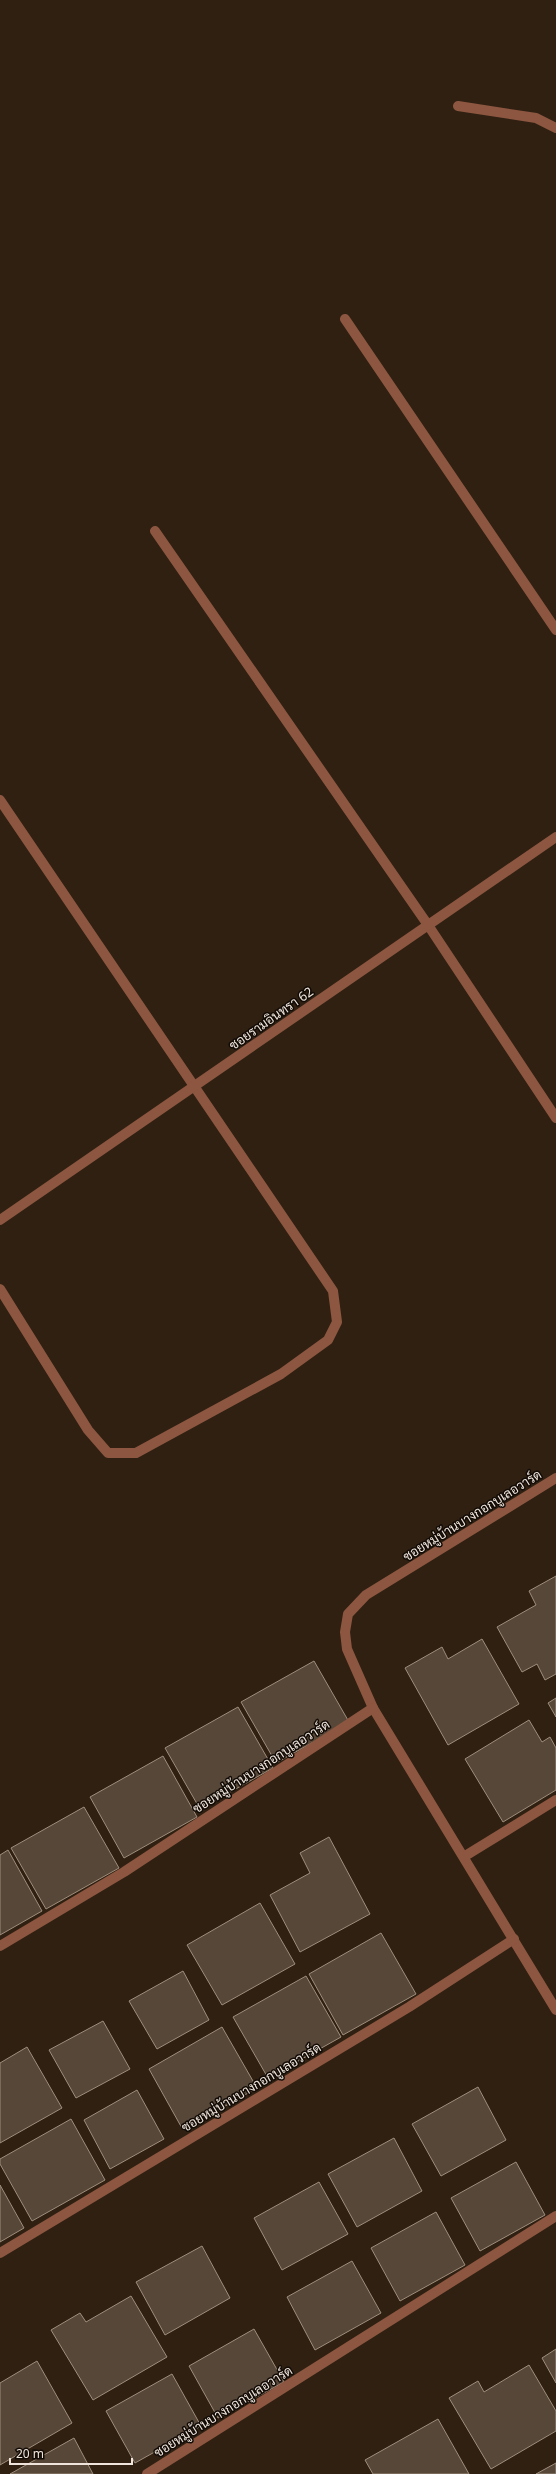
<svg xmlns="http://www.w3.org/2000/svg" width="556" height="2474" font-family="'Noto Sans',Sarabun,sans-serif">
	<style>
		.building { fill: #574738; stroke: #9f8e7c }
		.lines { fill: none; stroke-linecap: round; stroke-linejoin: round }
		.street { stroke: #8d5640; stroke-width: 10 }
		.labels { text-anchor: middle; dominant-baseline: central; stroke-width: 3; stroke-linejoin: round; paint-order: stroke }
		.street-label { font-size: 13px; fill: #efe5dc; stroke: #120b06 }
	</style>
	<rect width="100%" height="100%" fill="#2f2012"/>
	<g class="building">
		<path d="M556,1576V1674L545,1680L537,1664L522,1672L497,1627L536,1605L529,1591Z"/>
		<path d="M482,1639L519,1704L448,1745L405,1668L442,1647L448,1659Z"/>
		<path d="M314,1661L349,1722L276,1763L241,1702Z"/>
		<path d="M556,1698V1717L548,1703Z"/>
		<path d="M238,1707L273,1768L200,1809L165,1748Z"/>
		<path d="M529,1720L542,1742L550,1737L556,1748V1790L503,1822L465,1759Z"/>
		<path d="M163,1756L197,1817L124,1858L90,1797Z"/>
		<path d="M84,1807L119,1868L46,1909L11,1848Z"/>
		<path d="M329,1837L370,1914L300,1952L270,1895L310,1873L300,1853Z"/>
		<path d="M8,1850L42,1911L0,1935V1855Z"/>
		<path d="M260,1903L295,1964L222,2005L187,1945Z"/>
		<path d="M381,1933L416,1994L343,2035L309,1974Z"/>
		<path d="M183,1971L209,2020L157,2049L129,2001Z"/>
		<path d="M306,1976L341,2037L268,2078L233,2017Z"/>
		<path d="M103,2021L130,2069L76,2098L49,2050Z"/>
		<path d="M222,2027L257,2088L183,2130L149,2069Z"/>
		<path d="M27,2047L62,2108L0,2143V2063Z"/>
		<path d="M478,2087L506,2140L441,2176L412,2124Z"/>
		<path d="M137,2090L164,2139L110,2169L84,2120Z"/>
		<path d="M71,2119L105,2180L32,2221L0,2164V2159Z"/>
		<path d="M394,2138L422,2191L357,2227L328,2174Z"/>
		<path d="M516,2162L545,2215L480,2251L451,2198Z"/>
		<path d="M319,2182L348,2234L282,2270L254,2218Z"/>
		<path d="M0,2185L24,2228L0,2242Z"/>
		<path d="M436,2212L465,2265L400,2301L371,2248Z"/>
		<path d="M202,2246L230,2298L165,2335L136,2282Z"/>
		<path d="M352,2261L381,2313L315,2350L287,2297Z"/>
		<path d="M131,2296L167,2357L93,2400L51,2330L80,2313L86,2322Z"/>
		<path d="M254,2329L284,2382L218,2418L189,2366Z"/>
		<path d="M556,2349V2383L542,2358Z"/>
		<path d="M37,2361L72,2423L0,2465V2383Z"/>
		<path d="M529,2365L556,2411V2431L491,2469L449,2398L478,2381L484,2392Z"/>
		<path d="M172,2374L201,2426L135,2463L106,2411Z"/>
		<path d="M438,2419L469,2474H373L365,2460Z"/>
		<path d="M74,2438L93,2474H10Z"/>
		<path d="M556,2463V2474H536Z"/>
	</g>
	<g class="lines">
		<g class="street">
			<path d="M458,106L536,118L556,128"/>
			<path d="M345,319L556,630"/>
			<path d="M155,531L428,925L556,1118"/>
			<path d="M0,800L333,1291L337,1322L328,1340L281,1374L136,1453H108L88,1430L0,1289"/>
			<path d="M0,1220L556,837"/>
			<path d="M556,1478L366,1595L348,1614L345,1632L347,1649L373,1708L556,2010"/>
			<path d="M465,1856L556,1800"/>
			<path d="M0,1946L124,1872L373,1708"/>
			<path d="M0,2253L409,2007L514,1939"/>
			<path d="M147,2474L556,2216"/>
		</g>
	</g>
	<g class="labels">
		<g class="street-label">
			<text transform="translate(271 1018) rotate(-35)">ซอยรามอินทรา 62</text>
			<text transform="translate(472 1515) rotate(-32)">ซอยหมู่บ้านบางกอกบูเลอวาร์ด</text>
			<text transform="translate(261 1766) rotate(-33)">ซอยหมู่บ้านบางกอกบูเลอวาร์ด</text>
			<text transform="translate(251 2087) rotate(-31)">ซอยหมู่บ้านบางกอกบูเลอวาร์ด</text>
			<text transform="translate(223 2411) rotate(-32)">ซอยหมู่บ้านบางกอกบูเลอวาร์ด</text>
		</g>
	</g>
	<path d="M10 2458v6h122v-6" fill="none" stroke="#efe5dc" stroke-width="2"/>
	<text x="16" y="2458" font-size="12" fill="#efe5dc" stroke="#120b06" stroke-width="3" paint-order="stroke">20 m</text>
</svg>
